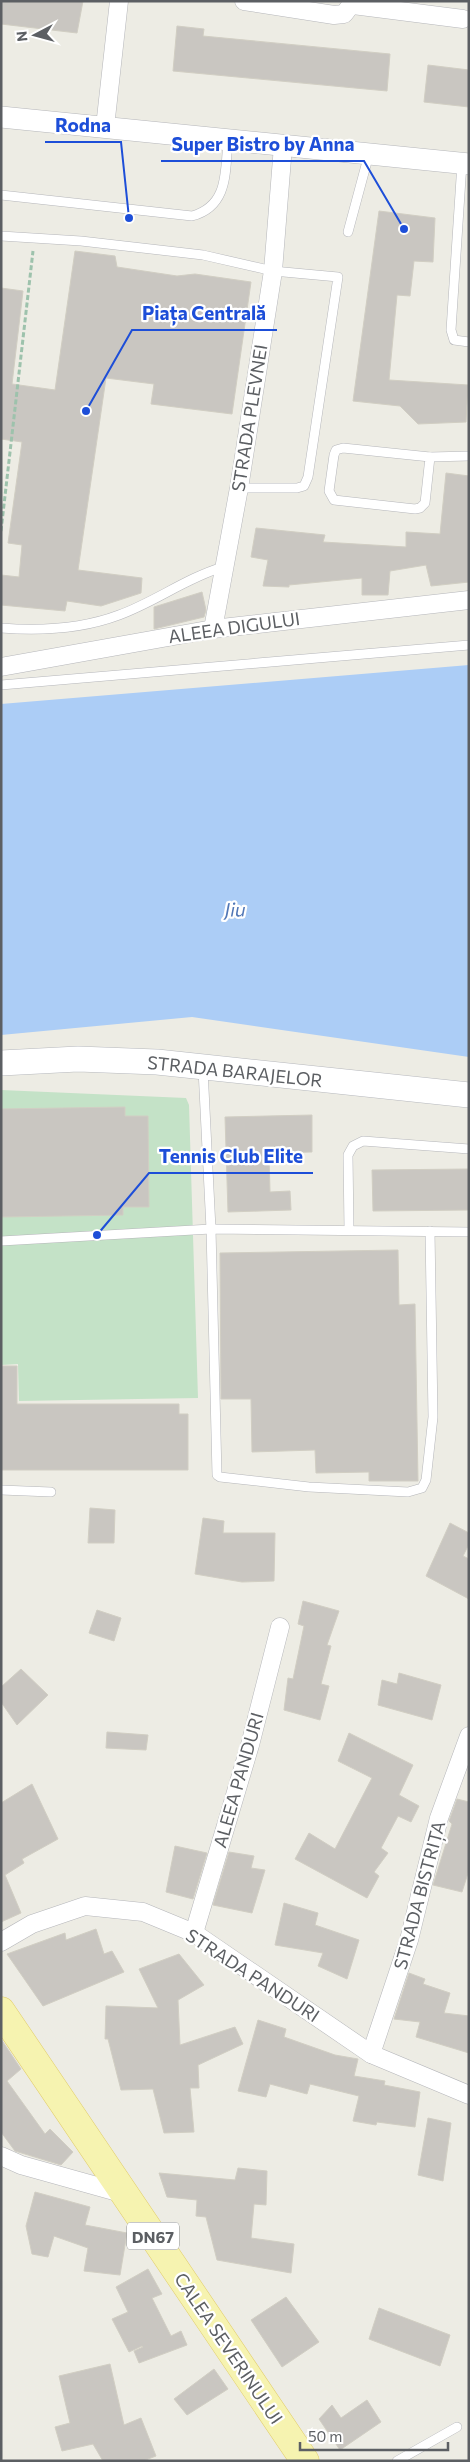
<svg xmlns="http://www.w3.org/2000/svg" width="470" height="2462" font-family="Commissioner,sans-serif">
	<style>
		.green { fill: #c4e2c7 }
		.water { fill: #accdf6 }
		.building { fill: #c9c6c1; stroke: #d1cec3 }
		.lines { fill: none; stroke-linecap: round; stroke-linejoin: round }
		.service-casing { stroke: #b5b6ba; stroke-width: 10 }
		.minor-casing { stroke: #b5b6ba; stroke-width: 19 }
		.tertiary-casing { stroke: #b5b6ba; stroke-width: 22 }
		.secondary-casing { stroke: #b6b8bd; stroke-width: 26 }
		.primary-casing { stroke: #e2cd69; stroke-width: 29 }
		.path { stroke: #9dc2ac; stroke-width: 3; stroke-dasharray: 5 2.5; stroke-linecap: butt }
		.service { stroke: #fff; stroke-width: 9 }
		.minor { stroke: #fff; stroke-width: 18 }
		.tertiary { stroke: #fff; stroke-width: 21 }
		.secondary { stroke: #fff; stroke-width: 25 }
		.primary { stroke: #f6f3b0; stroke-width: 28 }
		.labels { text-anchor: middle; dominant-baseline: central; stroke-width: 4.5; stroke-linejoin: round; paint-order: stroke }
		.shield { fill: #fff; stroke: #8d8f92; stroke-width: 1 }
		.shield-label { font-size: 16px; font-weight: bold; fill: #5c5f63 }
		.street-label { font-size: 18px; fill: #5c5f63; stroke: #fff }
		.water-label { font-size: 19px; font-style: italic; fill: #5177b6; stroke: #fff }
		.leader { fill: none; stroke: #1d4ed8; stroke-width: 2 }
		.callout-dot { fill: #1d4ed8; stroke: #fff; stroke-width: 2 }
		.callout-label { font-size: 19px; text-anchor: middle; font-weight: bold; fill: #1d4ed8; stroke: #fff; stroke-width: 4.5; stroke-linejoin: round; paint-order: stroke }
	</style>
	<rect width="100%" height="100%" fill="#edece4"/>
	<path class="green" d="M1,1090L186,1098L189,1105L198,1398L19,1401L18,1364L1,1365Z"/>
	<path class="water" d="M469,665V1057L192,1017L1,1035V704Z"/>
	<g class="building">
		<path d="M1,1H83L77,33L1,24Z"/>
		<path d="M177,26L204,29L203,36L390,54L387,91L173,71Z"/>
		<path d="M428,65L469,70V107L424,102Z"/>
		<path d="M379,211L435,218L433,262L414,261L410,296L397,295L389,380L468,385L466,422L418,424L400,406L353,401Z"/>
		<path d="M75,251L115,256L117,267L177,276L195,274L251,282L232,414L151,404L154,384L106,378L78,570L142,578L141,593L101,606L67,601L65,611L1,605V575L19,577L22,545L8,543L22,442L1,439V288L23,291L12,384L55,390Z"/>
		<path d="M446,473L469,476V582L431,586L426,565L390,571L388,595H362V578L289,585V587L263,586L268,560L251,557L256,528L325,535L323,542L406,547V532L440,534Z"/>
		<path d="M202,592L206,610L204,617L154,629V607Z"/>
		<path d="M125,1107V1116H148L149,1207H123V1215L1,1217V1109Z"/>
		<path d="M312,1115V1152L269,1153L270,1192L290,1191L291,1210L228,1212L225,1117Z"/>
		<path d="M469,1169V1210L373,1211L372,1170Z"/>
		<path d="M398,1250L399,1305L415,1304L418,1481H369V1472L316,1473L315,1450L252,1452L251,1399H221L220,1253Z"/>
		<path d="M1,1366H17V1404H179V1414H188V1470H1Z"/>
		<path d="M90,1508L115,1510L114,1543H88Z"/>
		<path d="M203,1518L224,1521L223,1533H275L274,1581L242,1582L195,1574Z"/>
		<path d="M450,1523L469,1533V1544L463,1556L469,1559V1599L426,1576Z"/>
		<path d="M303,1601L339,1611L327,1645L331,1646L321,1684L329,1686L320,1720L284,1710L288,1678L293,1679L304,1626L298,1624Z"/>
		<path d="M97,1610L121,1618L114,1641L89,1633Z"/>
		<path d="M21,1669L48,1695L17,1725L1,1702V1687Z"/>
		<path d="M399,1673L441,1685L432,1720L378,1705L382,1680L397,1684Z"/>
		<path d="M107,1732L148,1735L146,1750L106,1748Z"/>
		<path d="M349,1733L413,1765L399,1795L419,1806L411,1822L398,1816L381,1848L388,1853L374,1872L379,1876L367,1898L295,1859L309,1833L335,1849L372,1778L338,1761Z"/>
		<path d="M32,1784L58,1839L22,1859L24,1863L5,1875L21,1913L1,1922V1803Z"/>
		<path d="M457,1799L469,1802V1870L462,1892L433,1885L452,1824L449,1821Z"/>
		<path d="M175,1846L207,1853L193,1899L166,1892Z"/>
		<path d="M229,1852L254,1856L251,1868L265,1870L252,1913L213,1905Z"/>
		<path d="M284,1903L318,1913L315,1925L359,1940L347,1979L318,1966L323,1953L275,1945Z"/>
		<path d="M96,1929L104,1954L112,1951L124,1972L43,2006L7,1954L65,1933L66,1940Z"/>
		<path d="M179,1954L204,1985L178,2000L180,2045L235,2027L243,2044L198,2065L199,2088H190L194,2132L164,2133L153,2089L121,2090L108,2039H105L106,2006L158,2008L139,1969Z"/>
		<path d="M409,1973L425,1979L423,1984L450,1993L444,2013L469,2016V2053L416,2037L420,2022L394,2019Z"/>
		<path d="M258,2020L286,2029L284,2037L335,2055L358,2059L354,2076L385,2081L384,2085L420,2092L415,2127L377,2122L376,2125L353,2121L359,2096L310,2084L307,2094L270,2084L266,2097L238,2091Z"/>
		<path d="M1,2039L21,2069L7,2081L45,2134L50,2129L73,2152L61,2165L15,2151L1,2132Z"/>
		<path d="M428,2118L451,2123L443,2181L418,2175Z"/>
		<path d="M238,2168L267,2171L266,2205L254,2204L251,2238L294,2244L291,2273L217,2260L206,2217L196,2216L197,2200L167,2197L159,2173L235,2180Z"/>
		<path d="M35,2192L90,2207L85,2225L127,2233L120,2275L84,2271L88,2248L54,2236L48,2257L32,2254L26,2226Z"/>
		<path d="M148,2269L162,2294L152,2298L171,2336L181,2331L187,2345L139,2363L134,2351L143,2347L142,2346L129,2352L112,2319L128,2312L116,2287Z"/>
		<path d="M286,2297L319,2342L282,2367L251,2320Z"/>
		<path d="M379,2308L450,2335L440,2366L369,2339Z"/>
		<path d="M110,2364L124,2425L141,2418L156,2456L143,2461H103L93,2444L62,2451L55,2427L70,2423L59,2376Z"/>
		<path d="M214,2369L228,2389L187,2415L174,2399Z"/>
		<path d="M367,2400L381,2422L340,2450L319,2419L332,2405L341,2418Z"/>
	</g>
	<g class="lines">
		<defs>
			<g id="service">
				<path d="M462,163L451,330L454,340L469,342"/>
				<path d="M1,195L192,216C229,206 225,171 228,140"/>
				<path d="M348,232L369,154"/>
				<path d="M1,236L81,241L203,255L273,271L338,277L308,477L304,486L297,488H239"/>
				<path d="M343,448L430,457L425,503L420,508L415,509L334,500L329,491L334,455L336,450Z"/>
				<path d="M430,457L469,456"/>
				<path d="M1,628C40,631 82,629 119,615C155,602 186,578 223,567"/>
				<path d="M1,685L469,645"/>
				<path d="M203,1069L211,1229L217,1475L220,1477L309,1487L408,1492L422,1488L426,1480L433,1417L430,1231"/>
				<path d="M349,1230L348,1155L353,1146L363,1141L469,1149"/>
				<path d="M1,1241L211,1229L469,1232"/>
				<path d="M1,1490L51,1492"/>
				<path d="M397,2461L457,2427"/>
			</g>
			<g id="minor">
				<path d="M244,1L334,15L344,14L354,1"/>
				<path d="M353,5L463,19"/>
				<path d="M105,127L119,1"/>
				<path d="M213,629L239,488L273,271L283,146"/>
				<path d="M1,667L213,629L469,600"/>
				<path d="M194,1933L250,1745L280,1627"/>
				<path d="M1,1942L32,1924L85,1906L143,1912L194,1933L371,2054L469,2095"/>
				<path d="M371,2054L409,1940L439,1818L469,1736"/>
				<path d="M1,2156L21,2165L125,2194"/>
			</g>
			<path id="tertiary" d="M1,117L469,164"/>
			<path id="secondary" d="M1,1063L78,1059L157,1062L469,1095"/>
			<path id="primary" d="M1,2011L305,2461"/>
		</defs>
		<use href="#service" class="service-casing"/>
		<use href="#minor" class="minor-casing"/>
		<use href="#tertiary" class="tertiary-casing"/>
		<use href="#secondary" class="secondary-casing"/>
		<use href="#primary" class="primary-casing"/>
		<path class="path" d="M1,531L33,251"/>
		<use href="#service" class="service"/>
		<use href="#minor" class="minor"/>
		<use href="#tertiary" class="tertiary"/>
		<use href="#secondary" class="secondary"/>
		<use href="#primary" class="primary"/>
	</g>
	<g class="labels">
		<rect class="shield" x="127" y="2222.5" width="52" height="27" rx="4"/>
		<g class="shield-label">
			<text x="153" y="2236">DN67</text>
		</g>
		<g class="street-label">
			<text transform="translate(249 418) rotate(-81)">STRADA PLEVNEI</text>
			<text transform="translate(234 627) rotate(-8)">ALEEA DIGULUI</text>
			<text transform="translate(235 1071) rotate(6)">STRADA BARAJELOR</text>
			<text transform="translate(238 1780) rotate(-74)">ALEEA PANDURI</text>
			<text transform="translate(419 1895) rotate(-75)">STRADA BISTRIȚA</text>
			<text transform="translate(253 1975) rotate(33)">STRADA PANDURI</text>
			<text transform="translate(229 2348) rotate(56)">CALEA SEVERINULUI</text>
		</g>
		<g class="water-label">
			<text transform="translate(235 909) rotate(-1)">Jiu</text>
		</g>
	</g>
	<path class="leader" d="M129 218L121 142H45M404 229L364 161H161M86 411L132 330H277M97 1235L149 1173H313"/>
	<g class="callout-dot">
		<circle cx="129" cy="218" r="5"/>
		<circle cx="404" cy="229" r="5"/>
		<circle cx="86" cy="411" r="5"/>
		<circle cx="97" cy="1235" r="5"/>
	</g>
	<g class="callout-label">
		<text x="83" y="132">Rodna</text>
		<text x="263" y="151">Super Bistro by Anna</text>
		<text x="204" y="320">Piața Centrală</text>
		<text x="231" y="1163">Tennis Club Elite</text>
	</g>
	<rect width="470" height="2462" fill="none" stroke="#5c5f63" stroke-width="5"/>
	<g transform="translate(35 35) rotate(264)" stroke="#ffffff" stroke-width="4" paint-order="stroke">
	<path d="M0-4L9 19L0 12L-9 19Z" fill="#5c5f63"/>
	<text y="-8" font-size="14" font-weight="bold" text-anchor="middle" fill="#5c5f63">N</text>
	</g>
	<path d="M300 2442v8h148v-8" fill="none" stroke="#5c5f63" stroke-width="2.5"/>
	<text x="308" y="2442" font-size="15" fill="#5c5f63" stroke="#ffffff" stroke-width="4" paint-order="stroke">50 m</text>
</svg>
